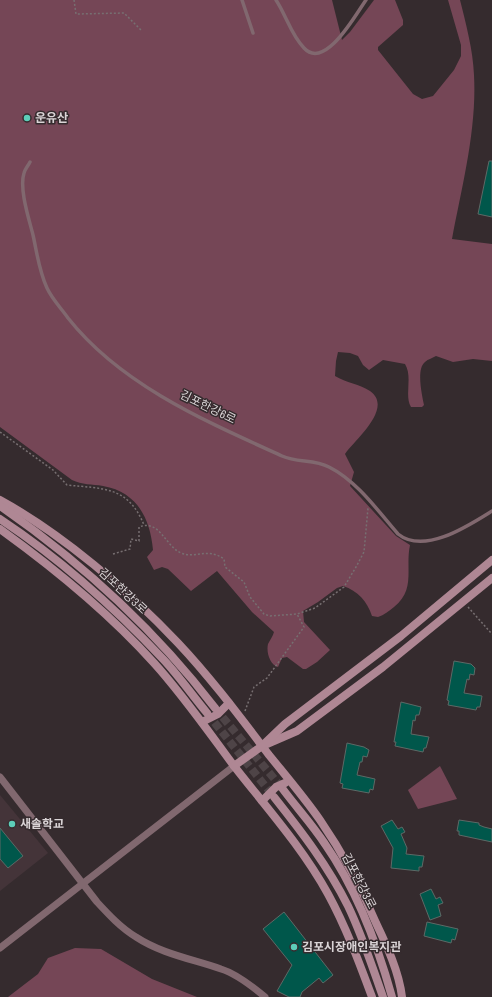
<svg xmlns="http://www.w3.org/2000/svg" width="492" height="997" font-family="'Archivo Narrow','Noto Sans KR',sans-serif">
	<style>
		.built { fill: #443439 }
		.green { fill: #754656 }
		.building { fill: #00574b; stroke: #5d6966 }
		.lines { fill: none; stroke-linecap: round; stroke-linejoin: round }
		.secondary-tunnel { stroke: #4e4447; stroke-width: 8; stroke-dasharray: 8 4; stroke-linecap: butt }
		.path { stroke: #776f71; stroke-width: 1.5; stroke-dasharray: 2 2; stroke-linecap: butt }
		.lane { stroke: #81686f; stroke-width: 3.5 }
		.street { stroke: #81686f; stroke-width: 7 }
		.secondary { stroke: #af8794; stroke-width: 8 }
		.poi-dot { fill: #5dceb9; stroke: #352b2e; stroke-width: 1.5 }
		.labels { text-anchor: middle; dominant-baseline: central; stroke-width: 3; stroke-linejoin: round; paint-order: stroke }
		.poi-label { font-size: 12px; font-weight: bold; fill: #dad4d6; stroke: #352b2e; text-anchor: start }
		.street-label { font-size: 12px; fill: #dad4d6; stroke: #352b2e }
	</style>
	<rect width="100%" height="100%" fill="#352b2e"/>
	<path class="built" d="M0,795L48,853L0,891Z"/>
	<g class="green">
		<path d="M0,0H332L342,40L350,32L374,0H395L403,20V25L378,47V50L413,94L422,99L433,96L454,70L461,56V45L448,0H460C466,24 473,50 474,75C477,129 462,186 452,239L492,244V361L473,359L453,362L436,356C433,358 428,359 425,362C416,369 422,395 424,405L422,407H411C404,395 413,377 405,364L383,360L369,370L363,365L358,356L350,353L338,352L336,361L335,376C346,383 360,384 370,391C394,408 355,440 345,454L354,472L350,486L396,536L410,545C405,569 416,589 394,607C389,611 384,615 378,617L372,616C367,601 358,591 343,586L337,588L318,602L303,611L304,622L330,650L317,662L306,669H303L287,657L282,658L278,667C270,665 266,652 268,644C270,640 273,636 274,632L252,612L217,571L191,591L168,569L162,567L154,570L147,557L153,550C150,518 137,492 103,486C92,484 82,485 72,480L0,427Z"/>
		<path d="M440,766L457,799L418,809L408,790Z"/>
		<path d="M75,948L101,949L152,979L197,997H8L38,974L48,958Z"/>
	</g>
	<g class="building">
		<path d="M489,161H492V217L478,214Z"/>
		<path d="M454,661L471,664L475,668L474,675L470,674L469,680L467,679L464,693L482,696L480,707H477L476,710L448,705L449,701L447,700Z"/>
		<path d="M401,702L421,707L419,715H416L415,721L413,720L411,734L429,737L426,748H424L423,752L395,746L396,742H394Z"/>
		<path d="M347,743L364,747L369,750L367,757L363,756L362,762H360L357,775L375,779L373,790L370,789L369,793L342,788L343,784L340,783Z"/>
		<path d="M392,820L398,829L402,827L405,832L401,834L407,848L406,854L424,856L422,867H419V871L391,868L393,848L381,826Z"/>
		<path d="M459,820L479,823V825L484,827L492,829V842L459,835V831H457Z"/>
		<path d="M0,828L23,856L8,868L0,859Z"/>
		<path d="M431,889L436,899L440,897L443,903L438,905L441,916L430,920L420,894Z"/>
		<path d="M284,912L333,975L323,983L319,978L302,992L300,997H289L277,991L292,965L263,929Z"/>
		<path d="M427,922L458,929L455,940L452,939L451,943L424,936Z"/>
	</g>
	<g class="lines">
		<g class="secondary-tunnel">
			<path d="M215,708L282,788"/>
			<path d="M207,713L274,797"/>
		</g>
		<g class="path">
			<path d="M74,0L76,14L124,13L142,31"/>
			<path d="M0,432L53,470L67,485C104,489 128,486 144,525"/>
			<path d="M113,554L130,549L131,539L139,541V527C160,519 165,546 181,553C196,559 207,547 224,559L225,567L244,582L250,597L264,614L270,616L297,614L315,608L344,587L356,567L364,552L368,508"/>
			<path d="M468,607L492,634"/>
			<path d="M245,711L254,687L267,678L304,627L297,614"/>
		</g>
		<g class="lane">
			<path d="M242,0L253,33"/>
			<path d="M276,0C286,15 291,35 304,48C325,71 356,14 366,0"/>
			<path d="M30,162C28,166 25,169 24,173C19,189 29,219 33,235C37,253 39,271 47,288C52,299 61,308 68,318C121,385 205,421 282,456C297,463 314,459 329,467C357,481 378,511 398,534C424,555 468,526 492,511"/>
		</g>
		<g class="street">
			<path d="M0,777L97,902C109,915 121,928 136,937C162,954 192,959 221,969C237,974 252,986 265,997"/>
			<path d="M0,948L234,766"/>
		</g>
		<g class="secondary">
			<path d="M0,500C62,534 129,591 178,643C211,678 240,717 269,755C286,776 304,797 320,820C342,852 361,887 376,923C387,946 399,972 402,997"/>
			<path d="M0,506C81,562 155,630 215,708"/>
			<path d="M0,519C59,558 114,607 163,659C179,676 192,695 207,713"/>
			<path d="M0,529C54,568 109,613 154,663C183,695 208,731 234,766C266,807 302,847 328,894C346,927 359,962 372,997"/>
			<path d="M202,722L218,714L229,703"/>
			<path d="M267,744L297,731L383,667L492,578"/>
			<path d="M234,766L262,746L285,724L401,636L492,560"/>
			<path d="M282,788C296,807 312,824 325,844C357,890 377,943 392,997"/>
			<path d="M274,797C301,831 328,866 348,906C362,935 372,966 383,997"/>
			<path d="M262,801L276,787L285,783"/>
		</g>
	</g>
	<g class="poi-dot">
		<circle cx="27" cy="118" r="4"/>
		<circle cx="12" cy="824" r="4"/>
		<circle cx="294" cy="947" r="4"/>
	</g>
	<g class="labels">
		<g class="poi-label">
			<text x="35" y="118">운유산</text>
			<text x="20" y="824">새솔학교</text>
			<text x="302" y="947">김포시장애인복지관</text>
		</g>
		<g class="street-label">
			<text transform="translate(208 407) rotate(26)">김포한강6로</text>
			<text transform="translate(123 591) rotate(43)">김포한강3로</text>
			<text transform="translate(359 881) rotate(63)">김포한강3로</text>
		</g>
	</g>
</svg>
